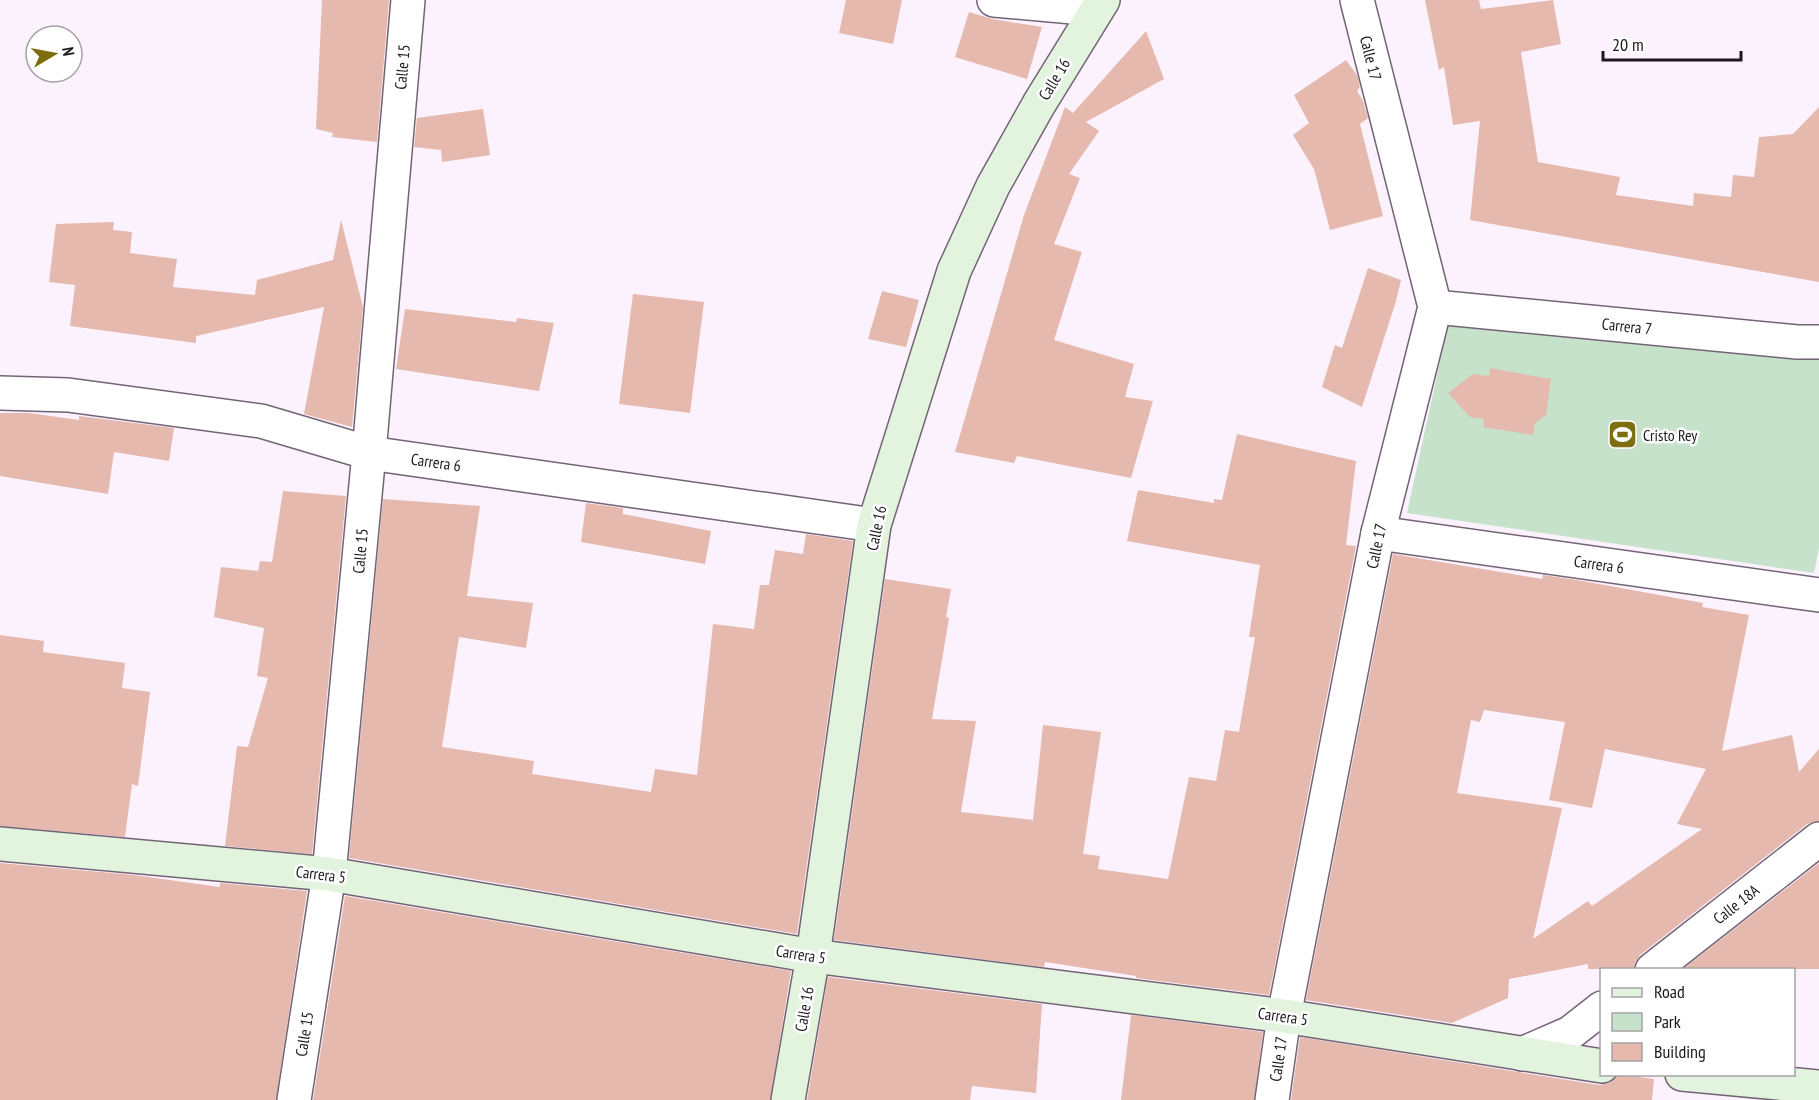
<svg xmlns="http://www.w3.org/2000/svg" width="1819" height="1100" font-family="'PT Sans Narrow',sans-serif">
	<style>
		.green { fill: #c7e2cb }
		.building { fill: #e5b9ad; fill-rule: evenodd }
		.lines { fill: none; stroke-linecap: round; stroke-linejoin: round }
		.street-casing { stroke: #736475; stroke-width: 36 }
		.secondary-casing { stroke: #736475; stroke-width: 36 }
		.street { stroke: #fff; stroke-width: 33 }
		.secondary { stroke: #e3f4de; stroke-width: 33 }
		.labels { text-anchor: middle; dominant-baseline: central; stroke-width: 5; stroke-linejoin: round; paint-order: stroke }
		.street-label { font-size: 16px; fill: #1d171e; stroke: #fff }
		.poi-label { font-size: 16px; fill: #1d171e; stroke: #fff; text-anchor: start }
	</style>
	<rect width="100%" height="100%" fill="#fcf2fe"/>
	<path class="green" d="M1449,320L1819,356V548L1814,573L1407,513Z"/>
	<g class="building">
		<path d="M322,0H389L377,142L332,137L333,133L316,129Z"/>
		<path d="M846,0H902L893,44L839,33Z"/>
		<path d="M1425,0H1479L1481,9L1553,0L1561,44L1521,52L1538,162L1620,177L1616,195L1693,206L1694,193L1731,197L1733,175L1754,177L1759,137L1793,134L1819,107V282L1470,220L1480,121L1453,125L1444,67L1439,70Z"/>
		<path d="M969,12L992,19L1042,27L1027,79L955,57Z"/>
		<path d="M1146,31L1164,79L1086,122L1099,131L1069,174L1080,178L1054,244L1082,252L1054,340L1134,364L1125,397L1153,401L1131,478L1017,456L1014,463L955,452L1024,215L1065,107L1073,113Z"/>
		<path d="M1346,60L1357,75L1360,87L1357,91L1363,101L1368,118L1360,124L1383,216L1330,230L1314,169L1293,135L1309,123L1294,95Z"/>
		<path d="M483,109L490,155L442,162L441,150L414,147L417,118Z"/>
		<path d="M341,220L363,307L352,427L304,414L324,307L196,336V343L70,326L75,285L49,282L56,224L114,222L113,230L132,232L130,253L177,259L173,287L255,295L257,280L333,260Z"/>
		<path d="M1368,268L1401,280L1396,301L1362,407L1322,387L1335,345L1342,348Z"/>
		<path d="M882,291L919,300L906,347L868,339Z"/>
		<path d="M633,294L704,302L690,413L619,404Z"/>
		<path d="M405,309L516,322L517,318L554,323L539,391L396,369Z"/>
		<path d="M1490,368L1551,379L1546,415L1535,423L1533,435L1483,427L1484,419L1470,417L1448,393L1473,374L1489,376Z"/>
		<path d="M0,413H29L79,420V416L174,428L169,461L114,452L108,494L0,476Z"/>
		<path d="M1237,434L1356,461L1346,545L1356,546L1269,995L1136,978V976L1045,962L1044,967L834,940L885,579L951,589L946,617L949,618L932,719L976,721L961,812L1033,820L1043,725L1101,732L1083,854L1100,856L1098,869L1168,879L1189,777L1216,781L1225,730L1239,732L1255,637H1249L1260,565L1127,541L1138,490L1214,503V499L1222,500Z"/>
		<path d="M283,491L346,496L312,854L225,846L237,746L248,747L268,678L257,676L264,628L214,617L221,567L258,571L260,561L272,562Z"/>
		<path d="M383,499L480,506L467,596L533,603L526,648L459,637L442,747L534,761L532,774L651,792L655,769L697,775L713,624L754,629L760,585H769L775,550L803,554L806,534L853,541L797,934L349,858Z"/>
		<path d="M586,503L623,508V514L711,531L705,564L581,542Z"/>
		<path d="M1393,554L1542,579L1543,575L1577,580L1703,603L1702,607L1749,615L1722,751L1792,735L1799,772L1819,749V821L1807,824L1640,955L1635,963L1634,969H1588V964L1509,979L1508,998L1452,1023L1306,1000ZM1484,710L1565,722L1549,800L1592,808L1605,749L1706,769L1677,824L1702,829L1592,906L1588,901L1533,939L1562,808L1457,793L1471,720L1480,722Z"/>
		<path d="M0,635L44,641L43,652L125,663L122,688L150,692L138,786L132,784L125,837L0,826Z"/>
		<path d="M0,863L134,875L220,887V883L307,891L276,1100H0Z"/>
		<path d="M1819,863V969H1683Z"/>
		<path d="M345,896L791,971L770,1100H313Z"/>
		<path d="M828,977L1042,1004L1036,1093L972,1086L970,1100H807Z"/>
		<path d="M1131,1015L1263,1032L1254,1100H1121Z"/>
		<path d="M1300,1037L1599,1085L1609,1083L1618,1074L1654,1079L1652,1100H1291Z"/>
	</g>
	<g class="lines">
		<defs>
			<g id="street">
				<path d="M994,0L1095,9"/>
				<path d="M1435,307L1797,342H1819"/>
				<path d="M0,393L68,395L261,421L369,453L874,525"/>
				<path d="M1378,533L1819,595"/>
				<path d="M1652,970L1819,839"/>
				<path d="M1522,1054L1570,1033L1602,1008"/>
				<path d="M294,1100L329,874L369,453L408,0"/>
				<path d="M1272,1100L1284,1016L1378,533L1435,307L1357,0"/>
			</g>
			<g id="secondary">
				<path d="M0,844L329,874L813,956L1284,1016L1602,1066"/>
				<path d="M1682,1074L1819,1087"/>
				<path d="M788,1100L813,956L874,525L954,271L993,186L1039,104L1103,0"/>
			</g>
		</defs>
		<use href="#street" class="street-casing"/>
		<use href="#secondary" class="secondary-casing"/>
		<use href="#street" class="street"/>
		<use href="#secondary" class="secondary"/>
	</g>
	<defs>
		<symbol id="stadium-square" viewBox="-11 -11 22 22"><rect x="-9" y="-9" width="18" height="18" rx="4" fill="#7d6f0e" stroke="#fff"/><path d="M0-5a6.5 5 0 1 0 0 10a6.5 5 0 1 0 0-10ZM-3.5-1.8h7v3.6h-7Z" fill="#fff"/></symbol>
	</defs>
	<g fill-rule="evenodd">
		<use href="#stadium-square" x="1606" y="418" width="33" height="33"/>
	</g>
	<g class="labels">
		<g class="street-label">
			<text transform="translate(1371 58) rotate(76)">Calle 17</text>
			<text transform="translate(402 67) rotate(-85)">Calle 15</text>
			<text transform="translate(1054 79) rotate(-59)">Calle 16</text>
			<text transform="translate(1627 326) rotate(6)">Carrera 7</text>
			<text transform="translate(436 462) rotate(8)">Carrera 6</text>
			<text transform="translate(876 528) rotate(-78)">Calle 16</text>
			<text transform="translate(1376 546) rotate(-78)">Calle 17</text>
			<text transform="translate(360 551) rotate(-85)">Calle 15</text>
			<text transform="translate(1599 564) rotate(8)">Carrera 6</text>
			<text transform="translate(321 874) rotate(7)">Carrera 5</text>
			<text transform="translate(1736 904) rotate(-38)">Calle 18A</text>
			<text transform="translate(801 954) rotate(9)">Carrera 5</text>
			<text transform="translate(804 1009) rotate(-80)">Calle 16</text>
			<text transform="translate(1283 1016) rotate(8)">Carrera 5</text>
			<text transform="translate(304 1034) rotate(-81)">Calle 15</text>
			<text transform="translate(1278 1059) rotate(-82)">Calle 17</text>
		</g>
		<g class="poi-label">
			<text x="1643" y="435">Cristo Rey</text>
		</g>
	</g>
	<rect x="1600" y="968" width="195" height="108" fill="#ffffff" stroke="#a5a2a5" stroke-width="1.5"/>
	<rect x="1612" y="988" width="30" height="9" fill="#e3f4de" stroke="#a5a2a5" stroke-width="1.5"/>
	<text x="1654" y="998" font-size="18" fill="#1d171e">Road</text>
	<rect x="1612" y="1013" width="30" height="18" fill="#c7e2cb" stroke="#a5a2a5" stroke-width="1.5"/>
	<text x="1654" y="1028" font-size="18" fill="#1d171e">Park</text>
	<rect x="1612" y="1043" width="30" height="18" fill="#e5b9ad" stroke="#a5a2a5" stroke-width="1.5"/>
	<text x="1654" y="1058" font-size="18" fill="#1d171e">Building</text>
	<g transform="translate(54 54) rotate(80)"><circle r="28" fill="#ffffff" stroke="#a5a2a5" stroke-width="1.5"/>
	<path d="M0-4.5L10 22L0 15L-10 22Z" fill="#7d6f0e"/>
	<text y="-9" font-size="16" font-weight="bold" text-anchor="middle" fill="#1d171e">N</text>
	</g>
	<path d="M1603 51v9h138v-9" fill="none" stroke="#1d171e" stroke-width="3"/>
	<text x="1612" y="51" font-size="18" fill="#1d171e" stroke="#ffffff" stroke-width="4.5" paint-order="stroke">20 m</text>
</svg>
